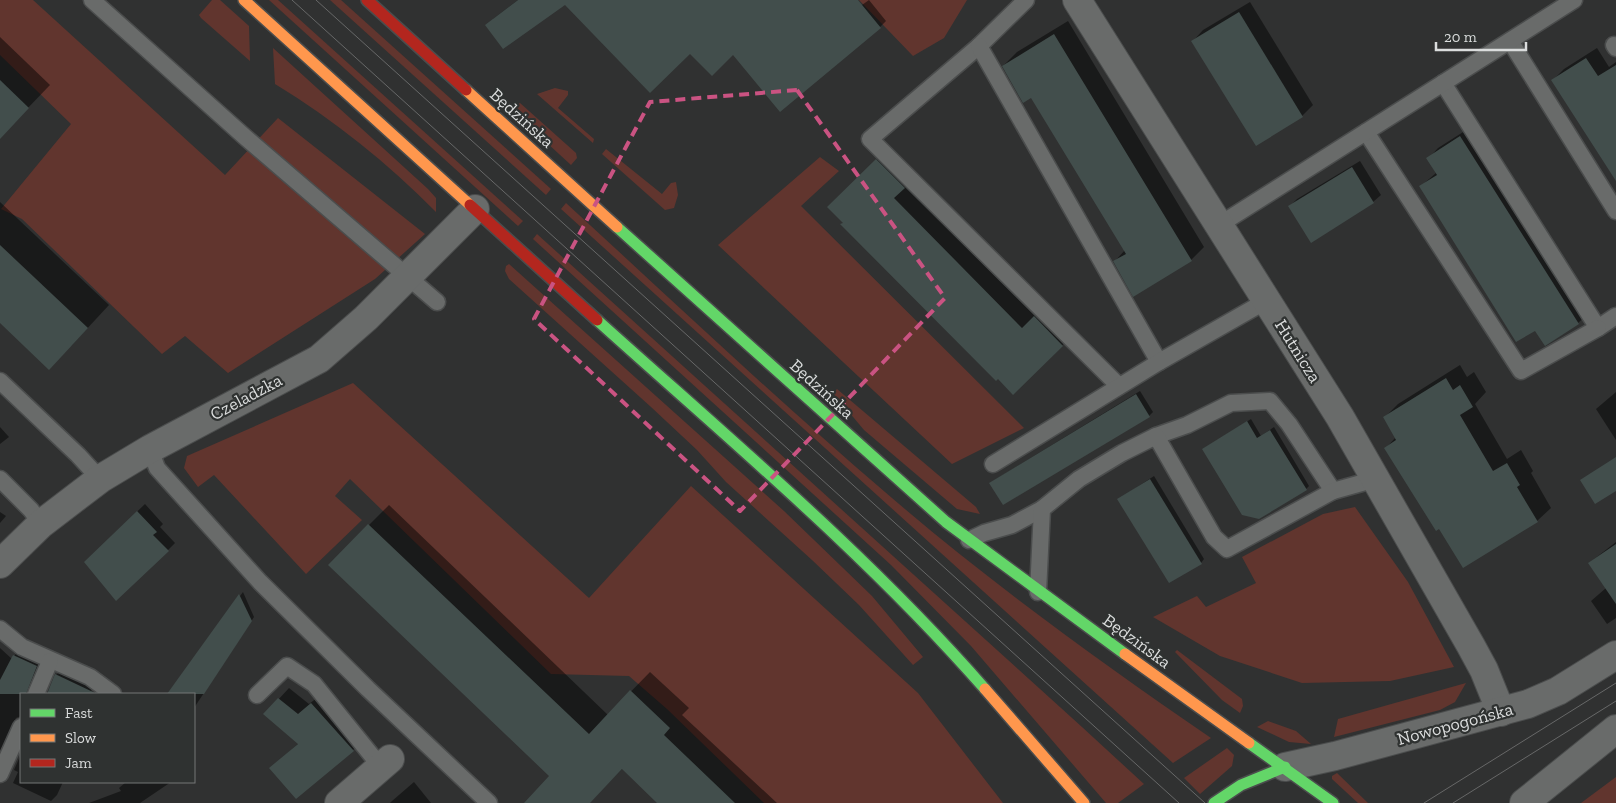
<svg xmlns="http://www.w3.org/2000/svg" width="1616" height="803" font-family="'Zilla Slab',serif">
	<style>
		.green { fill: #61352e }
		.shadow { fill: #0007 }
		.building { fill: #424e4c }
		.lines { fill: none; stroke-linecap: round; stroke-linejoin: round }
		.lane-casing { stroke: #4b4d4d; stroke-width: 19 }
		.street-casing { stroke: #4b4d4d; stroke-width: 30 }
		.fast-casing { stroke: #4b4d4d; stroke-width: 14 }
		.slow-casing { stroke: #4b4d4d; stroke-width: 14 }
		.jam-casing { stroke: #4b4d4d; stroke-width: 14 }
		.lane { stroke: #696b6a; stroke-width: 16 }
		.street { stroke: #696b6a; stroke-width: 28 }
		.fast { stroke: #63d668; stroke-width: 11 }
		.slow { stroke: #ff974d; stroke-width: 11 }
		.jam { stroke: #b3261e; stroke-width: 11 }
		.tram { stroke: #676868; stroke-width: 1 }
		.marked { fill: none; stroke: #ca5382; stroke-width: 4; stroke-dasharray: 10 6; stroke-linejoin: round }
		.labels { text-anchor: middle; dominant-baseline: central; stroke-width: 4.5; stroke-linejoin: round; paint-order: stroke }
		.street-label { font-size: 18px; fill: #dbdddd; stroke: #2f3231 }
	</style>
	<rect width="100%" height="100%" fill="#303131"/>
	<g class="green">
		<path d="M0,0H33L225,175L278,118L425,234L375,279L228,373L185,336L162,354L22,219L1,209L71,124L0,55Z"/>
		<path d="M212,0H220L249,26L250,61L201,18L199,15Z"/>
		<path d="M269,0H278L523,221L518,226Z"/>
		<path d="M330,0H341L551,189L546,195Z"/>
		<path d="M859,0H967L944,38L913,56Z"/>
		<path d="M273,48L428,189L436,198V212C388,163 334,120 275,84Z"/>
		<path d="M555,88L568,91V95L558,108L594,139L593,143L537,94Z"/>
		<path d="M520,103L576,153L577,158L571,165L510,109Z"/>
		<path d="M606,149L662,194L671,183L676,182L678,195L674,208L665,210L602,154Z"/>
		<path d="M820,157L839,171L801,206L1024,428L952,464L718,245Z"/>
		<path d="M566,203C672,300 776,399 885,492C988,581 1099,661 1211,738L1173,763L561,209Z"/>
		<path d="M537,234L1082,727L1144,784L1118,803H1106L971,646L891,565L533,239Z"/>
		<path d="M509,264L784,511L872,596L923,657L913,665L859,605L812,560L726,482L697,450L651,407L509,279L505,271L506,266Z"/>
		<path d="M353,383L589,598L691,486L918,693L1003,803H764L667,709L629,676L551,674L350,479L335,496L362,520L306,574L214,475L198,487L184,468L187,456Z"/>
		<path d="M837,389L976,507L980,514L957,509L864,430L833,393Z"/>
		<path d="M1355,507L1408,582L1454,667L1390,681L1302,683L1220,656L1153,617L1197,596L1206,607L1256,583L1242,557L1323,514Z"/>
		<path d="M1177,650L1242,699L1243,706L1240,713L1222,700L1175,652Z"/>
		<path d="M1466,683L1455,702L1440,710L1334,737L1338,719Z"/>
		<path d="M1268,721L1296,731L1311,744L1289,742L1257,727Z"/>
		<path d="M1227,748L1234,755L1232,766L1200,794L1184,778Z"/>
		<path d="M1337,773L1368,803H1358L1332,779V776Z"/>
		<path d="M1616,777V803H1581Z"/>
	</g>
	<g class="shadow">
		<path d="M518,0H845L855,10L869,0L886,21L880,27L733,53L690,52L565,3L493,19Z"/>
		<path d="M1250,2L1313,105L1302,116L1257,144L1193,41L1203,30Z"/>
		<path d="M1068,21L1204,247L1191,260L1115,261L1125,250L1032,96L1003,66L1017,52Z"/>
		<path d="M0,37L50,85L0,137Z"/>
		<path d="M1597,48L1609,67L1616,62V179L1553,80L1564,69Z"/>
		<path d="M1471,127L1589,313L1578,323L1535,329L1421,186L1436,173L1428,159L1438,148Z"/>
		<path d="M890,146L917,173L906,184L1037,315L1048,304L1076,332L1013,393L829,207Z"/>
		<path d="M1360,161L1381,195L1373,202L1312,241L1290,206L1297,199Z"/>
		<path d="M0,202L109,305L71,346L0,321Z"/>
		<path d="M1460,365L1467,377L1474,372L1486,392L1475,404L1507,459L1521,450L1533,471L1531,473L1551,508L1537,521L1439,528L1386,448L1396,437L1384,418L1398,404Z"/>
		<path d="M1140,391L1153,412L1149,416L990,483Z"/>
		<path d="M1616,392V440L1596,409Z"/>
		<path d="M1251,419L1261,436L1274,427L1309,486L1306,489L1203,449Z"/>
		<path d="M0,427L9,437L0,444Z"/>
		<path d="M1154,476L1204,559L1201,563L1119,499Z"/>
		<path d="M145,504L163,524L160,527L175,543L168,550L85,562Z"/>
		<path d="M389,505L608,715L650,672L689,708L682,715L777,803H659L623,768L589,803H538L551,776L329,565Z"/>
		<path d="M0,512L6,516L0,523Z"/>
		<path d="M1616,542V618L1607,624L1591,601L1606,588L1589,563Z"/>
		<path d="M243,592L254,617L194,708V694H168Z"/>
		<path d="M0,648L12,659L19,650L42,661L33,694H21V716L16,718L0,754Z"/>
		<path d="M62,670L97,686L87,694H47L56,675Z"/>
		<path d="M289,688L309,704L322,694L363,740L353,750L271,768L299,743L265,714Z"/>
		<path d="M21,754V782H63L57,795L51,801L13,783L18,772L14,770Z"/>
		<path d="M126,782H171L140,803H89L121,791L119,788Z"/>
		<path d="M414,782L431,803H390L392,801Z"/>
	</g>
	<g class="building">
		<path d="M518,0H858L881,28L780,112L733,55L712,76L690,54L650,93L565,5L503,49L485,25Z"/>
		<path d="M1239,12L1303,117L1256,146L1191,41Z"/>
		<path d="M1054,34L1192,261L1133,297L1113,261L1126,254L1031,98L1023,103L1002,66Z"/>
		<path d="M1586,58L1598,76L1616,65V181L1551,80Z"/>
		<path d="M0,80L29,108L0,139Z"/>
		<path d="M1460,136L1579,324L1545,346L1535,331L1516,342L1419,186L1437,175L1426,158Z"/>
		<path d="M876,159L905,188L894,198L1022,328L1034,316L1063,346L1013,395L998,379L996,381L840,224L843,223L827,207Z"/>
		<path d="M1352,167L1374,203L1311,243L1288,206Z"/>
		<path d="M0,245L88,328L49,370L0,323Z"/>
		<path d="M1446,378L1453,390L1460,385L1473,407L1460,415L1493,471L1507,463L1520,485L1517,487L1538,522L1463,568L1439,529L1436,531L1384,448L1396,440L1383,417Z"/>
		<path d="M1136,394L1150,417L1003,505L989,483Z"/>
		<path d="M1247,421L1257,438L1270,430L1307,490L1259,519L1242,515L1202,449Z"/>
		<path d="M1616,457V491L1595,504L1580,480Z"/>
		<path d="M1150,479L1202,564L1169,583L1117,499Z"/>
		<path d="M137,511L157,532L153,535L169,551L116,601L84,562Z"/>
		<path d="M368,524L589,734L630,690L670,728L664,735L735,803H657L622,769L590,803H524L549,776L328,565Z"/>
		<path d="M1616,544V604L1588,563Z"/>
		<path d="M239,594L252,621L204,694H167Z"/>
		<path d="M13,655L37,666L26,694H0V680Z"/>
		<path d="M55,674L93,692L97,694H47Z"/>
		<path d="M278,698L298,714L311,703L354,751L296,799L269,768L298,744L263,714Z"/>
	</g>
	<g class="lines">
		<defs>
			<g id="lane">
				<path d="M92,0L245,137L437,302"/>
				<path d="M1026,0L979,46L870,139L1119,386"/>
				<path d="M1510,41L1616,211"/>
				<path d="M1614,45L1616,48"/>
				<path d="M979,46L1159,362"/>
				<path d="M1443,83L1598,328L1616,316"/>
				<path d="M1366,132L1521,371L1598,328"/>
				<path d="M1219,225L1574,0"/>
				<path d="M0,381L78,455L100,479"/>
				<path d="M1156,436L1187,425L1231,403L1270,401L1289,424L1333,491"/>
				<path d="M150,449L157,468L260,582L368,689L489,803"/>
				<path d="M993,464L1159,362L1266,301"/>
				<path d="M0,479L31,510L41,524"/>
				<path d="M969,540L984,533L1012,525L1042,509"/>
				<path d="M1038,592L1042,509L1079,479L1122,453L1156,436L1214,537L1227,549L1333,491L1376,479"/>
				<path d="M0,629L22,647L90,677L113,694"/>
				<path d="M36,694L50,661"/>
				<path d="M257,695L287,666L314,684L381,767"/>
				<path d="M0,774L21,727"/>
			</g>
			<g id="street">
				<path d="M1077,0L1340,417L1471,646L1484,670L1501,712"/>
				<path d="M0,564L41,524L100,479L150,449L319,359L366,318L475,209"/>
				<path d="M1285,767L1335,756L1528,704L1558,691L1616,655"/>
				<path d="M339,803L390,759"/>
				<path d="M1524,803L1616,729"/>
			</g>
			<g id="fast">
				<path d="M617,227L946,522L1125,654"/>
				<path d="M597,320C729,439 867,554 985,689"/>
				<path d="M1249,743L1333,803"/>
				<path d="M1214,803L1241,785L1285,767"/>
			</g>
			<g id="slow">
				<path d="M244,0L470,205"/>
				<path d="M466,90L617,227"/>
				<path d="M1125,654L1249,743"/>
				<path d="M985,689L1084,803"/>
			</g>
			<g id="jam">
				<path d="M367,0L466,90"/>
				<path d="M470,205L597,320"/>
			</g>
		</defs>
		<use href="#lane" class="lane-casing"/>
		<use href="#street" class="street-casing"/>
		<use href="#fast" class="fast-casing"/>
		<use href="#slow" class="slow-casing"/>
		<use href="#jam" class="jam-casing"/>
		<use href="#lane" class="lane"/>
		<use href="#street" class="street"/>
		<use href="#fast" class="fast"/>
		<use href="#slow" class="slow"/>
		<use href="#jam" class="jam"/>
		<g class="tram">
			<path d="M292,0L1179,803"/>
			<path d="M316,0L1205,803"/>
			<path d="M1424,803L1616,683"/>
			<path d="M1453,803L1616,701"/>
		</g>
	</g>
	<path class="marked" d="M797,90L945,298L740,511L534,319L650,102Z"/>
	<g class="labels">
		<g class="street-label">
			<text transform="translate(522 118) rotate(42)">Będzińska</text>
			<text transform="translate(1298 351) rotate(58)">Hutnicza</text>
			<text transform="translate(822 389) rotate(42)">Będzińska</text>
			<text transform="translate(246 397) rotate(-28)">Czeladzka</text>
			<text transform="translate(1137 641) rotate(36)">Będzińska</text>
			<text transform="translate(1455 724) rotate(-15)">Nowopogońska</text>
		</g>
	</g>
	<rect x="20" y="693" width="175" height="90" fill="#2f3231" stroke="#747676"/>
	<rect x="30" y="709" width="25" height="8" fill="#63d668" stroke="#747676"/>
	<text x="65" y="718" font-size="15" fill="#dbdddd">Fast</text>
	<rect x="30" y="734" width="25" height="8" fill="#ff974d" stroke="#747676"/>
	<text x="65" y="743" font-size="15" fill="#dbdddd">Slow</text>
	<rect x="30" y="759" width="25" height="8" fill="#b3261e" stroke="#747676"/>
	<text x="65" y="768" font-size="15" fill="#dbdddd">Jam</text>
	<path d="M1436 42v8h90v-8" fill="none" stroke="#dbdddd" stroke-width="2.5"/>
	<text x="1444" y="42" font-size="15" fill="#dbdddd" stroke="#2f3231" stroke-width="4" paint-order="stroke">20 m</text>
</svg>
